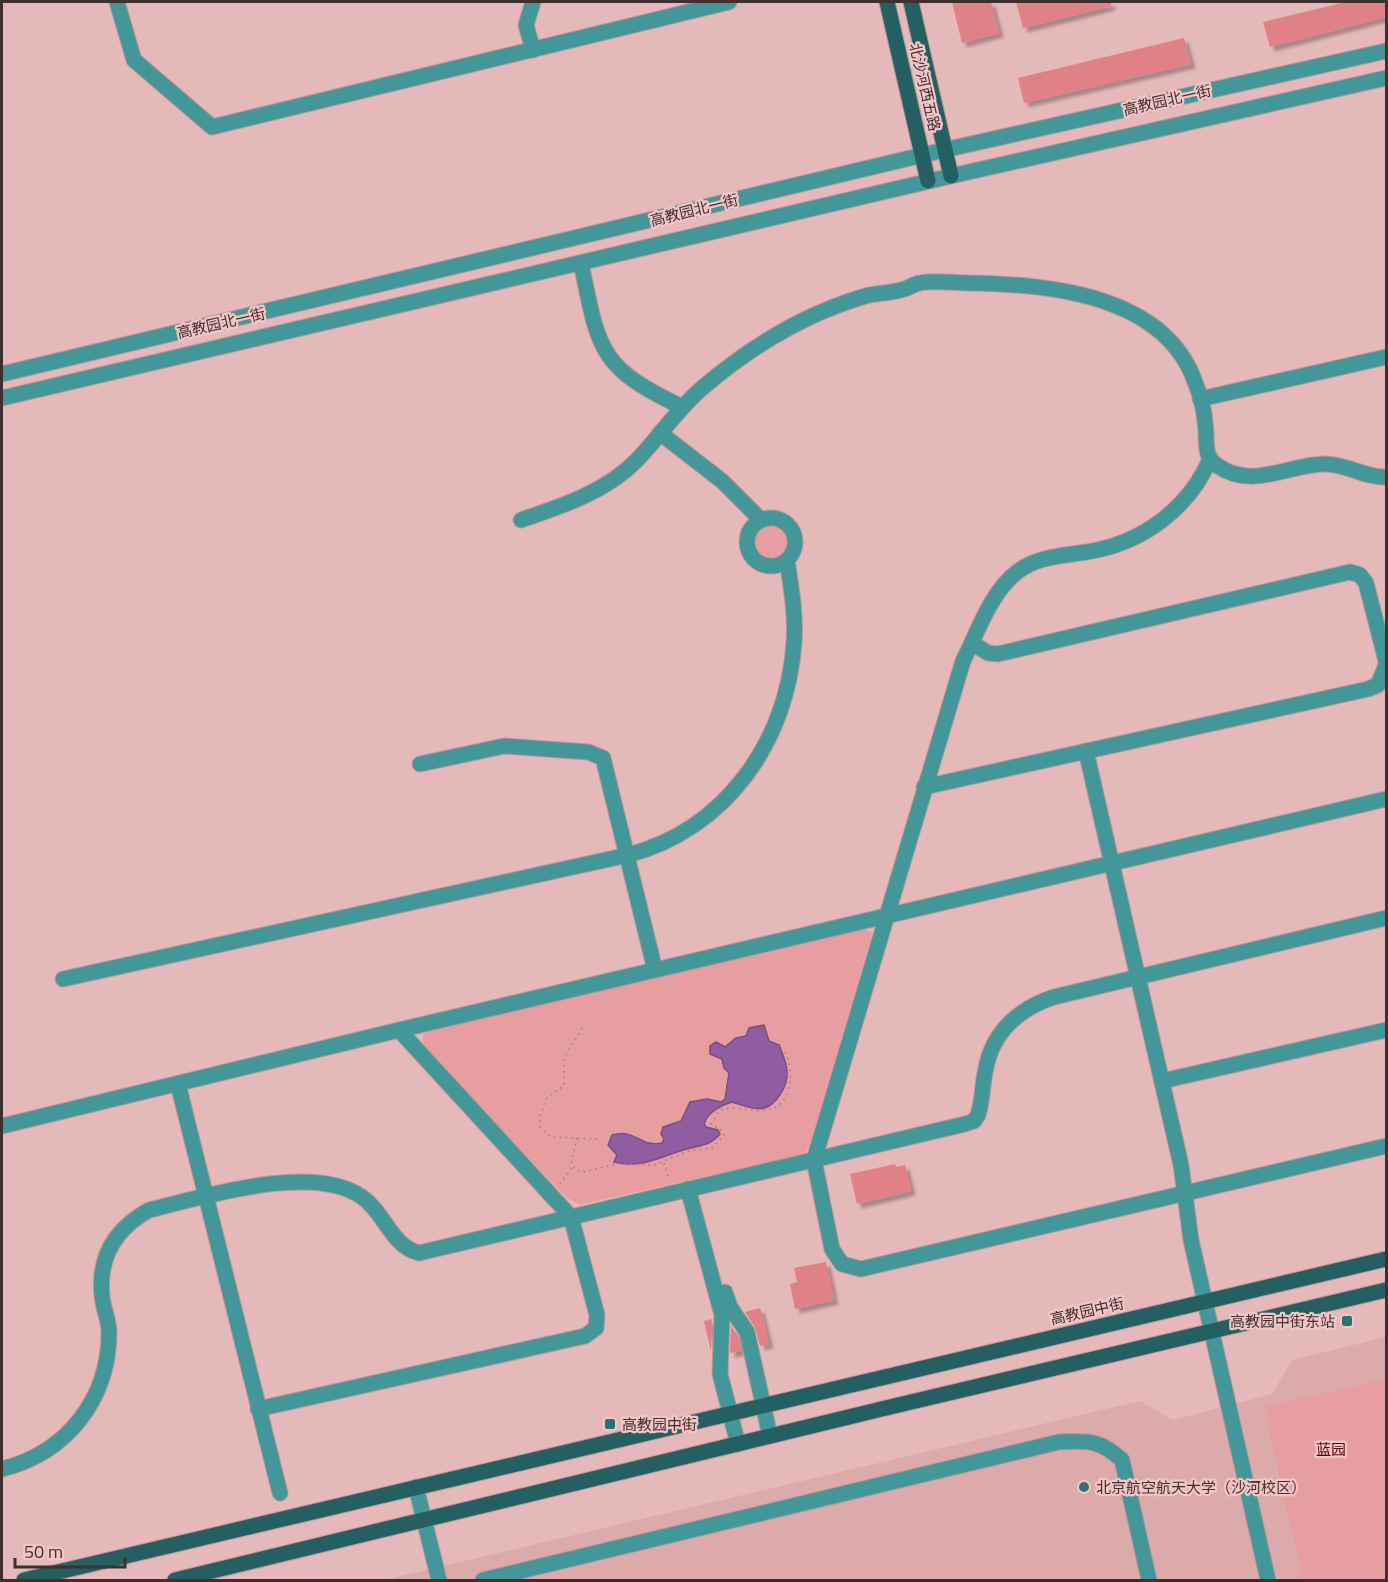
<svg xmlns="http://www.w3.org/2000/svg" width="1388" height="1582" font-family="'Titillium Web','Noto Sans SC',sans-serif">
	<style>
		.built { fill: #ddaaab }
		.green { fill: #e69ea0 }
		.water { fill: #915ca2; stroke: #794e80; stroke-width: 1.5 }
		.building { fill: #e18085; filter: url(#shadow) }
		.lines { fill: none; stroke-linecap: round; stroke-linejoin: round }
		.minor-casing { stroke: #bd9798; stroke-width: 17 }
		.major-casing { stroke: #bd9798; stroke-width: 17 }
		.path { stroke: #a88586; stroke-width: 2; stroke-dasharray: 1.5 4.5; stroke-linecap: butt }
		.minor { stroke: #439799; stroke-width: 15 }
		.major { stroke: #246061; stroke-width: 15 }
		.poi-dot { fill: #297375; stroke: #f2c5c6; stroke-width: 2 }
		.labels { text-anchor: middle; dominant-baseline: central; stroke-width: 4.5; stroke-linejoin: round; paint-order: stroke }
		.street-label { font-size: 15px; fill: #402f2f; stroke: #f2c5c6 }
		.poi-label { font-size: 15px; fill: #402f2f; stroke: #f2c5c6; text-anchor: start }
		.park-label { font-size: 15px; fill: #570013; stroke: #f2c5c6 }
	</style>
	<defs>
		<filter id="shadow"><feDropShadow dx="4.5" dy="4.5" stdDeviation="1.5" flood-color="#0004"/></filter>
	</defs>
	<rect width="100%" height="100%" fill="#e5b8b9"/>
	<path class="built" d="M1386,1337V1580H384L1140,1401L1173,1420L1272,1394L1292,1360Z"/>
	<g class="green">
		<circle cx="771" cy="542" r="16"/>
		<path d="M863,929L872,932L871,938L809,1147L804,1153L792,1157L579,1205L566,1197L422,1048L424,1031L431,1027Z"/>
		<path d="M1386,1379V1580H1303L1264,1407Z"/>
	</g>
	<path class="water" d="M764,1025L769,1041L779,1045C786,1062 792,1076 781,1093C767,1116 754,1109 732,1102C721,1105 707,1113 704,1124L706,1127L718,1130L720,1134C710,1146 700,1145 687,1149C661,1156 642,1169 614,1162L617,1155L608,1145L612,1135C636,1128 640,1148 662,1143L664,1139L661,1134L663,1127L681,1121L690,1102L707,1099L721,1102L725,1099L729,1073L724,1068L722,1059L710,1054V1046L716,1042L725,1047L736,1038L746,1036L749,1028Z"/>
	<g class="building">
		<path d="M952,2H991L999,33L962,43Z"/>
		<path d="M1016,2H1111V6L1023,28Z"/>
		<path d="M1346,2H1386V17L1270,47L1263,22Z"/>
		<path d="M1184,38L1191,64L1024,103L1018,78Z"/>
		<path d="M895,1164L896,1167L905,1165L911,1191L857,1204L850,1174Z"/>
		<path d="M826,1262L834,1300L795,1309L790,1284L797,1282L794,1268Z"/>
		<path d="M760,1308L769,1344L760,1346L755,1327L745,1312Z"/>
		<path d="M712,1319L711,1351L704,1321Z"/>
		<path d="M731,1326L738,1336L741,1351L730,1353Z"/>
	</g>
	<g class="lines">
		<defs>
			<g id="minor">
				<path d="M117,2L134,60L212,127L729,2"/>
				<path d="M533,2L526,25L533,50"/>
				<path d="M581,263C599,350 598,367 682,407"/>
				<path d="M2,374L944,150L1386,51"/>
				<path d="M2,398L951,176L1386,78"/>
				<path d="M1200,399L1386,357"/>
				<path d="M660,433L722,481L761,520"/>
				<path d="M1210,459C1189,508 1143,542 1092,551C1066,556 1039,555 1017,572C990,593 978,632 963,661L814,1160L832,1249L842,1264L861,1269L1386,1146"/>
				<circle cx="771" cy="542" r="24"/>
				<path d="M521,520C562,506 606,492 637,460C659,437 677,410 701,389C751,346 805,313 869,295C880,293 890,293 901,290C908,289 913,284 920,283C935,280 952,283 968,283C1047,284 1164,294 1195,382C1200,394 1204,409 1205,422C1207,433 1205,444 1208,454C1210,459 1213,463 1218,466C1252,490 1290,464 1325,464C1347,464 1365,478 1386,477"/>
				<path d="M972,643L988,653L998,654L1350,572L1360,575L1366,583L1386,661"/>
				<path d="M1086,751L1181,1165L1191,1240L1268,1580"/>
				<path d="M420,764L504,746L588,752L603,758L655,970"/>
				<path d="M924,787L1368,689L1378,685L1386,665"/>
				<path d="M63,979L628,855C725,830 788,741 794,642C796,614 791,587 787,560"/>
				<path d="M1162,1081L1386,1030"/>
				<path d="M178,1084L280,1493"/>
				<path d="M2,1126L399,1030L1386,799"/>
				<path d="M688,1189L722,1315L720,1374L738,1444"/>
				<path d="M725,1292L730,1307L747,1332L770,1436"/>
				<path d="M258,1409L585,1336L596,1328L597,1315L571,1217L399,1030"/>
				<path d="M2,1469C66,1453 109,1400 109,1332C109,1320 103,1308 102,1296C98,1257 115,1229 149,1210C203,1197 313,1162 362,1197C385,1213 391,1246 419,1253L965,1124L974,1121L978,1115C983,1100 982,1084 986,1068C993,1031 1020,1008 1054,997L1386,918"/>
				<path d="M416,1487L439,1580"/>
				<path d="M483,1580L1059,1442C1088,1441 1099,1439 1122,1460L1149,1580"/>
			</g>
			<g id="major">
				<path d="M887,2L928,181"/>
				<path d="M911,2L951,176"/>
				<path d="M24,1580L1386,1259"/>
				<path d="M175,1580L890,1407L1386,1290"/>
			</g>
		</defs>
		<use href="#minor" class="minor-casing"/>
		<use href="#major" class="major-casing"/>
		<g class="path">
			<path d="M582,1028L564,1058V1086L547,1097L540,1116V1127L551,1137L598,1139"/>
			<path d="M577,1138L571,1163L575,1169L583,1172L616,1164L655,1165L688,1151L712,1148L724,1135L723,1131L711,1124L720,1110C746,1102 782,1128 790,1082C791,1072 789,1058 784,1050"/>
			<path d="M664,1163L669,1180"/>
			<path d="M560,1184L572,1167"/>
		</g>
		<use href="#minor" class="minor"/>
		<use href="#major" class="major"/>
	</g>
	<g class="poi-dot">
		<rect x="1341" y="1315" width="12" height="12" rx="3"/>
		<rect x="604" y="1418" width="12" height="12" rx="3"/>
		<circle cx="1084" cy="1487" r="6"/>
	</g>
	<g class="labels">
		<g class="street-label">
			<text transform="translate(925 87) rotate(77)">北沙河西五路</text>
			<text transform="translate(1167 100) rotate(-13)">高教园北一街</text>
			<text transform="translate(694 210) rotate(-14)">高教园北一街</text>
			<text transform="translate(221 323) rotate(-13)">高教园北一街</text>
			<text transform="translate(1087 1311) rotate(-13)">高教园中街</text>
		</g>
		<g class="poi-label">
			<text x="1335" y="1321" text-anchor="end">高教园中街东站</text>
			<text x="622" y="1424">高教园中街</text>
			<text x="1096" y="1487">北京航空航天大学（沙河校区）</text>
		</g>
		<g class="park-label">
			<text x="1331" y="1449">蓝园</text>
		</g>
	</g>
	<rect width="1388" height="1582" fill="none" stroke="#402f2f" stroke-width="6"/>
	<path d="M15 1558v9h110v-9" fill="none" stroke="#402f2f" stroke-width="3"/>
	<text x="24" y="1558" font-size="18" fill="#402f2f" stroke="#f2c5c6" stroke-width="4.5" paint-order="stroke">50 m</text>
</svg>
